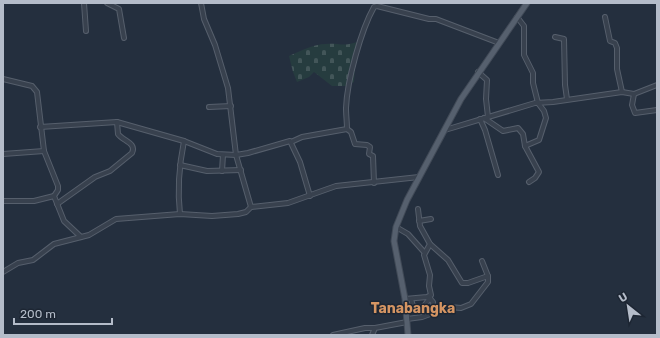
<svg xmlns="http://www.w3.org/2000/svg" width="660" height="338" font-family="Rubik,sans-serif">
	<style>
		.cemetery { fill: url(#cemetery-stones) }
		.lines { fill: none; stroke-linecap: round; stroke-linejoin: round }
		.minor-casing { stroke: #565f6c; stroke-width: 6 }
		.major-casing { stroke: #414a57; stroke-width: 7 }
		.minor { stroke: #38414e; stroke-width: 4 }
		.major { stroke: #56606e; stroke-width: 5 }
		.labels { text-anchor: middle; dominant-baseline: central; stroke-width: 3; stroke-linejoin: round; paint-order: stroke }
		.quarter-label { font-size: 14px; font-weight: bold; fill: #d59563; stroke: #1d2633 }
	</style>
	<defs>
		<pattern id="cemetery-stones" width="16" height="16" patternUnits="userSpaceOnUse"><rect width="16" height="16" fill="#263c3f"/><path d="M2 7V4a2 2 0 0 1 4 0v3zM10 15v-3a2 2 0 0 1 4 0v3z" fill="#435659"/></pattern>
	</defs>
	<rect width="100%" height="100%" fill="#242f3e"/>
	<path class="cemetery" d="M357,42L354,82L346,86H332L314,72L309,77L297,82L293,72L289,56C301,51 313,44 326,44C340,43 342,47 357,42Z"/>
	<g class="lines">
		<defs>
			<g id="minor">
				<path d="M84,3L86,31"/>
				<path d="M107,3L119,9L124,38"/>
				<path d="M201,3L204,19L215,45L228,88L236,155L251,207L288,203L336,186L419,177"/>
				<path d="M605,17L610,41L615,43L617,48V69L622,92"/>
				<path d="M555,37L564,39L565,85L567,99"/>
				<path d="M478,72L487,80L486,99L488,117"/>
				<path d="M3,79L32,86L37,92L44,151L58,186V190L54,196L64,221L81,237"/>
				<path d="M634,94L632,105L635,113L657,110"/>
				<path d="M209,107L231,106"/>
				<path d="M484,118L503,131L518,128L523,134L525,146L539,140L546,118L544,111L538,103L533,83V73L524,55V26L517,17"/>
				<path d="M480,119L485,130L498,175"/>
				<path d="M40,127L117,122L184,141L217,154L236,155L248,153L290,141L300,162L310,196"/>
				<path d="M347,129L351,132L355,144L367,145L370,147L369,154L373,156L374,183"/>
				<path d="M445,130L535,103L553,102L622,92L634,94L657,85"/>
				<path d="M291,142L302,137L347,129C347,122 346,115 346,108C347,81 361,30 374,7L377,6L429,19H436L499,43"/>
				<path d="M525,146L539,172L535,178L529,182"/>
				<path d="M3,154L44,151"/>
				<path d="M180,165L207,171L241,170"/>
				<path d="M222,171L223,155"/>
				<path d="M3,201H34L54,196"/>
				<path d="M57,204L95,177L110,171L132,153C137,143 123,141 118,134L117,122"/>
				<path d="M180,214C177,188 179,166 184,141"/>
				<path d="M419,221L431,219"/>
				<path d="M396,227L408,234L424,252"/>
				<path d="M430,244L448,260L462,283H468L488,276"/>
				<path d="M3,272L18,263L33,260L54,244L89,235L116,219L180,214L212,216L238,214L246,212L251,207"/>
				<path d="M429,297L433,302L434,313"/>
				<path d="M405,299L427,297L431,295L429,286L430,275L424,255L430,244L420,226L418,209"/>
				<path d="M411,299L413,306L420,308L424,306L430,298"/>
				<path d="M407,319L422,317L449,307L461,308L471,304L488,282V276L482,261"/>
				<path d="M333,335L365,328H375"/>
				<path d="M372,335L375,328L407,322"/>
			</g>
			<path id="major" d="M408,335L405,299L394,241L396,227L407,200L461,99L527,3"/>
		</defs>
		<use href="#minor" class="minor-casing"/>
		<use href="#major" class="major-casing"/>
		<use href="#minor" class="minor"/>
		<use href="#major" class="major"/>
	</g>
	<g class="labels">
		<g class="quarter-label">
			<text x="413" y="308">Tanabangka</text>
		</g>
	</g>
	<rect width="660" height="338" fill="none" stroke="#b4bcc9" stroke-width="8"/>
	<g transform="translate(628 306) rotate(330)" stroke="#1d2633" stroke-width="3" paint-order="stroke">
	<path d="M0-3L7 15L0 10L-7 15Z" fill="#b4bcc9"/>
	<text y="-6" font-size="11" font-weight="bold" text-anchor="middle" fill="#b4bcc9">U</text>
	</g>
	<path d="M14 318v6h98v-6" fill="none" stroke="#b4bcc9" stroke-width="2"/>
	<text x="20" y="318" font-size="12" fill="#b4bcc9" stroke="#1d2633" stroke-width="3" paint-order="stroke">200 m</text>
</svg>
